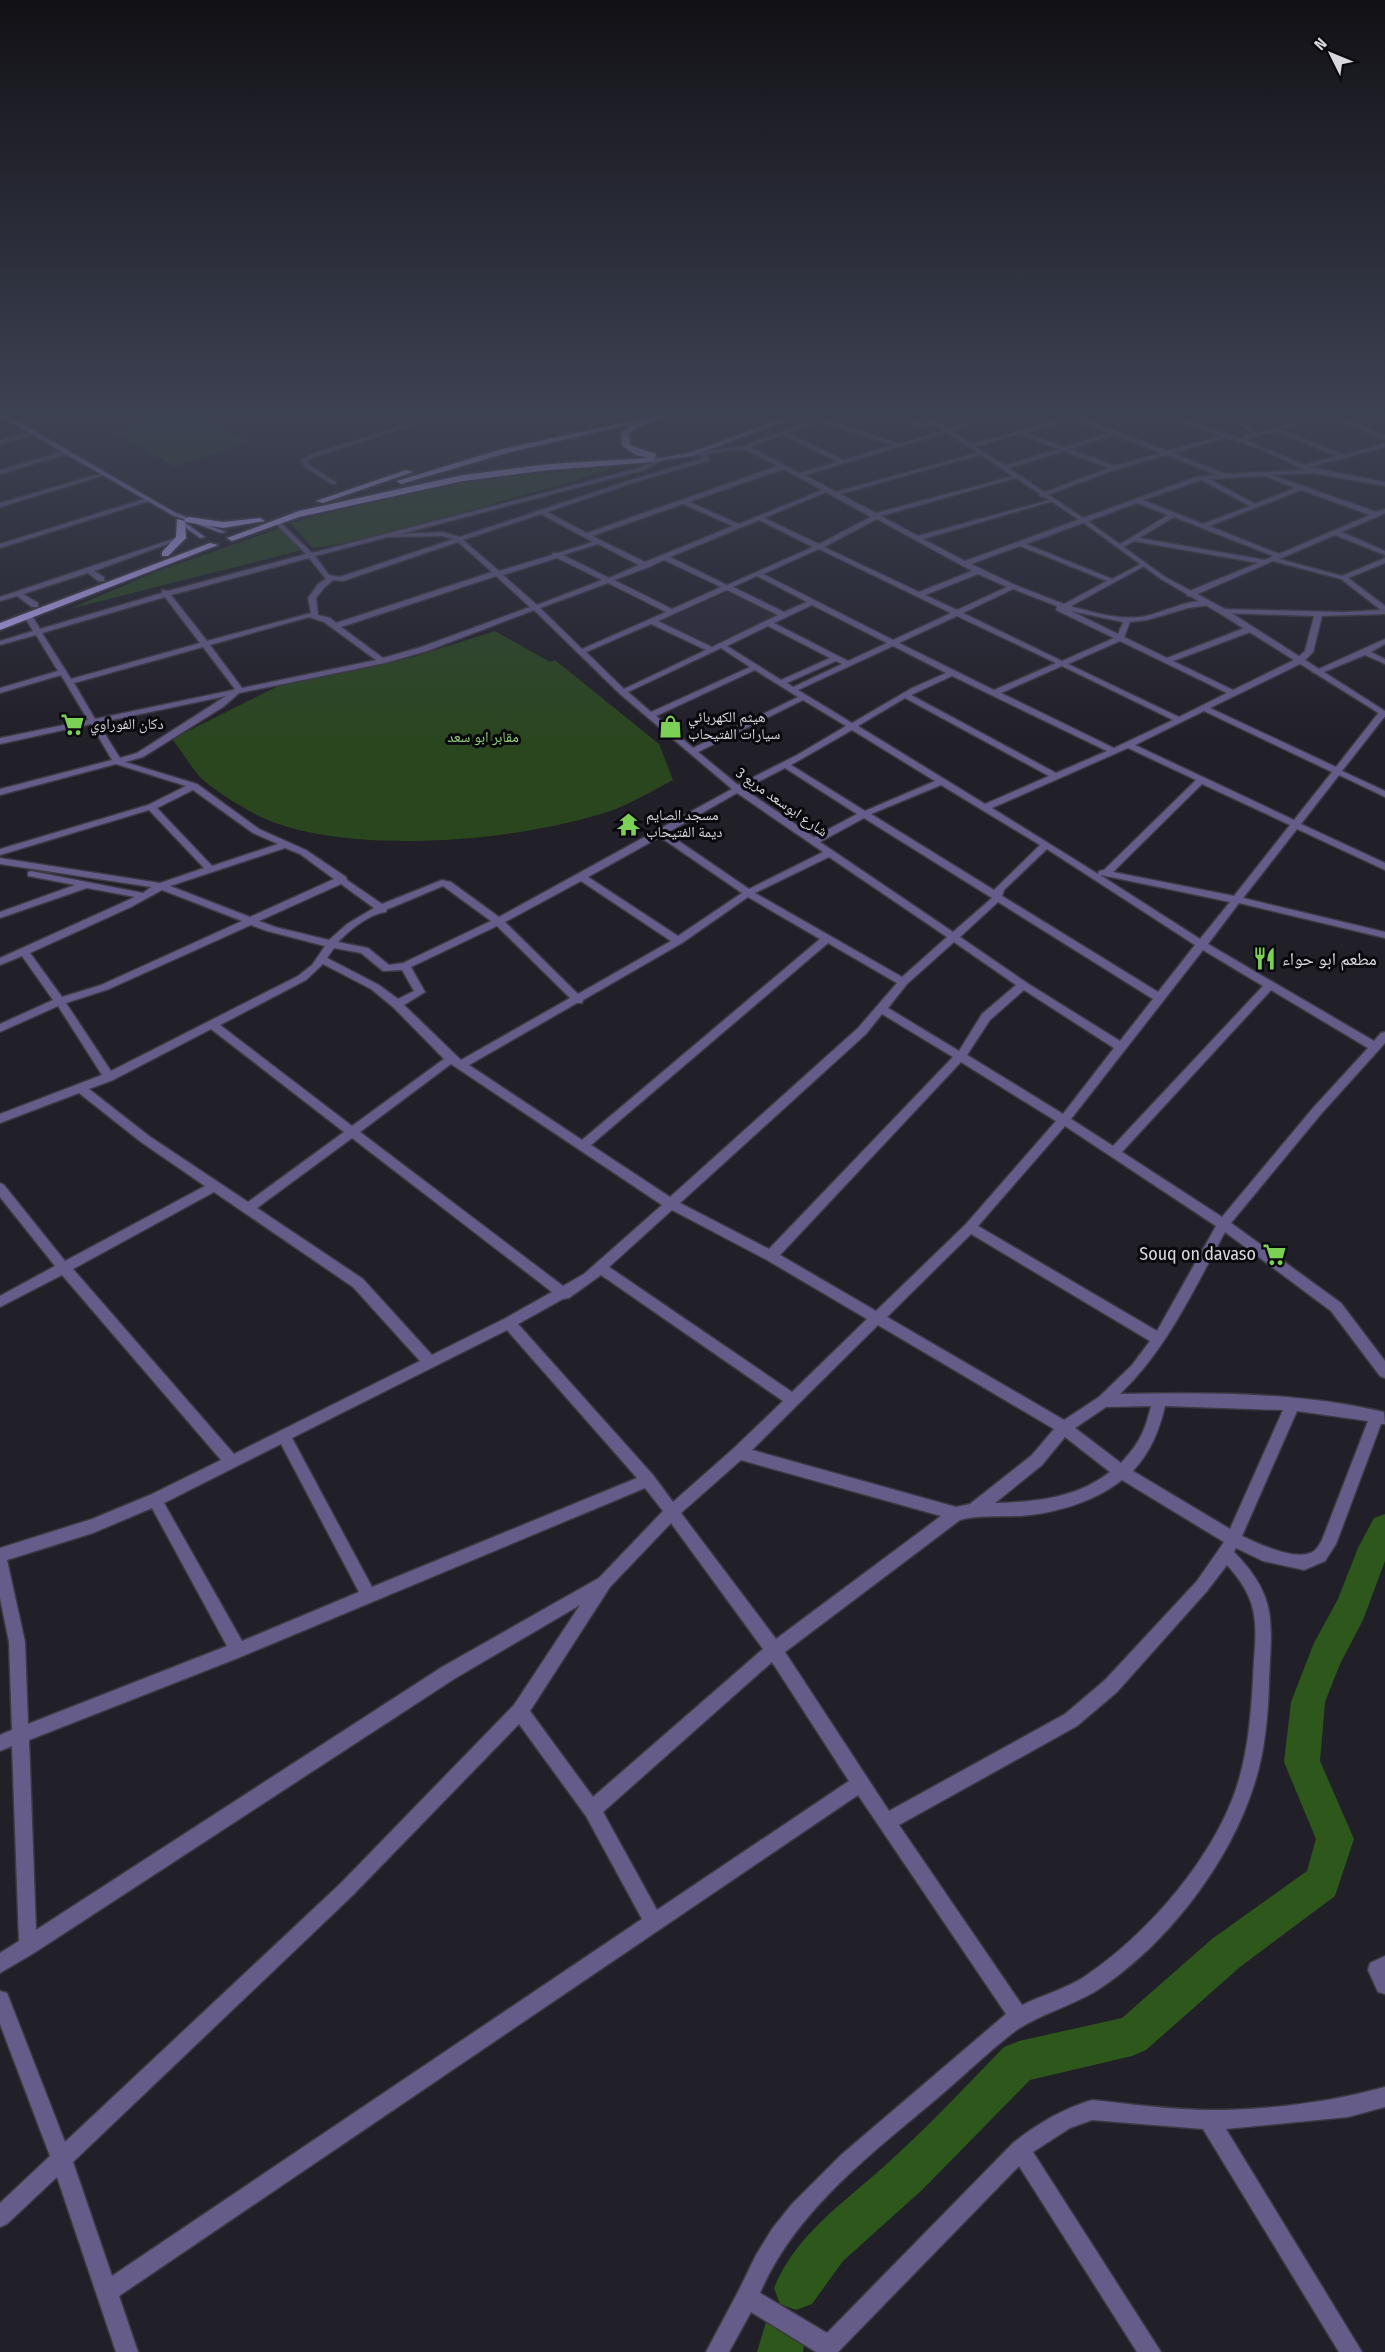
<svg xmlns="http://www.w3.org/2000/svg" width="1385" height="2352" font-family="'Fira Sans Condensed','Noto Naskh Arabic',sans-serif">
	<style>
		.built { fill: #292636 }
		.green { fill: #2a461f }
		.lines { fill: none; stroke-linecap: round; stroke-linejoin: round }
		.river { fill: #2e581b; fill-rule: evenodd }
		.minor-casing { stroke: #3b3941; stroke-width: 3 }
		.tertiary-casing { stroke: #3b3941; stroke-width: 3 }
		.secondary-casing { stroke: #3b3941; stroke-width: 3 }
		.trunk-casing { stroke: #3b3941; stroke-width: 4 }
		.minor { fill: #665c8a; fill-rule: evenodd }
		.tertiary { fill: #665c8a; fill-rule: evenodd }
		.secondary { fill: #8d7dc7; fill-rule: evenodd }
		.trunk { fill: #b8a6f9; fill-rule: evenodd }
		.labels { text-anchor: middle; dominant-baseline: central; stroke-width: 6; stroke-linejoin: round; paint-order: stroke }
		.far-poi-label { font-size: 15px; fill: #d8d7dd; stroke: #0a090e; text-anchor: start }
		.far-park-label { font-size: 15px; fill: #95d27c; stroke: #0a090e }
		.far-street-label { font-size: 15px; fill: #d8d7dd; stroke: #0a090e }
		.poi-label { font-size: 18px; fill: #d8d7dd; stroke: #0a090e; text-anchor: start }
	</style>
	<rect width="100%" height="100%" fill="#211f28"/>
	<path class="built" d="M728,592L779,615L709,646L661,621Z"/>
	<g class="green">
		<path d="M178,414H195L250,442L174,466L114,432Z"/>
		<path d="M616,467L571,482L363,540L313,548L290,523L394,495L487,476L501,477Z"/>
		<path d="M280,528L302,550L69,609L158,571Z"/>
		<path d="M495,631L550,662L555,660L659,744L673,780C654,790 635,801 616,809C526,841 346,858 259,816C241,807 217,792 202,779C191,768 182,751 172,739L294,678L413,657Z"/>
	</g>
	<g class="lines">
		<g class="river">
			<path d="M1385,1514V1561L1363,1620L1340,1664L1325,1702L1320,1761L1354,1839L1335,1896L1240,1967L1146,2050L1132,2056L1030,2080L922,2190L843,2261L812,2304L796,2310L780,2304L774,2288C796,2233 848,2200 890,2161C930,2125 967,2085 1004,2047L1019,2041L1122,2018L1212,1939L1307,1871L1316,1839L1284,1762L1291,1702L1314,1643L1338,1599L1358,1548L1374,1518Z"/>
			<path d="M782,2315L798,2322L805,2338L803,2352H757L766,2322Z"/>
		</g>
		<defs>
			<g id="minor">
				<path d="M438,414H447L311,458L307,461L309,465L336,482V484H332L305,467L301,461L307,456Z"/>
				<path d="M829,414H837L825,419L899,444L948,429L982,414H990L952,431L805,475L836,492L981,452L986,453L840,494L876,513L1014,476L1019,477L881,516L918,536L1053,499V501L923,539L965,561L1196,477L1217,475L1166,455L1117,469L1042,497L1039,495L1040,494L1109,468L1064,451L1003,470L1001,467L1058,449L1019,434L973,447L970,445L1068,417L1061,414L1078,416L1167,451L1221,436L1161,414H1169L1239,438L1252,434L1227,414H1233L1257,433L1319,414H1333L1385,436V440L1326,415L1281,429L1343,455L1385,443V447L1310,467L1385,482V486L1313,473L1272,475L1376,512L1385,509V513L1379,516L1341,532L1385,551V555L1335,535L1279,559L1342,576L1385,558V563L1348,578L1385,606V614L1322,616L1313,652L1302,663L1210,708L1336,767L1380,711H1385V716L1342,771L1385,791V797L1339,775L1301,824L1385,863V870L1297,829L1243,898L1385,932V938L1239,903L1208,944L1374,1041L1381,1033L1385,1032V1043L1321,1114L1231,1223L1341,1303L1385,1361V1378L1380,1376L1331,1311L1225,1232C1194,1289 1167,1349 1120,1394C1207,1392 1299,1392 1384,1412L1385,1424H1381L1336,1544L1325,1561L1304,1570L1263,1561L1236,1548L1234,1552C1279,1598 1271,1623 1269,1682C1268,1716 1265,1752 1254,1785C1229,1864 1166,1946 1096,1991C1071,2006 1043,2013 1018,2029C991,2049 967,2073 941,2095C874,2152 795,2210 760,2293L827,2333L1013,2143C1037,2124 1062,2109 1092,2100C1131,2104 1172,2110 1212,2110C1269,2110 1330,2102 1385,2087V2107L1348,2117L1226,2129L1362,2352H1339L1203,2129L1092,2120L1070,2128L1033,2152L1161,2352H1137L1019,2166L838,2352H816L751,2312L729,2352H706L739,2290L756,2255L772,2229L792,2204L841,2155L1006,2014L858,1795L119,2296L138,2352H116L57,2177L7,2224L0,2227V2203L50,2156L0,2024V1991L7,1993L65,2142L341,1883L514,1705L580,1605L454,1679L34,1953L0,1973V1953L19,1941L12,1746L0,1751V1735L12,1730L9,1642L0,1598V1548L92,1519L150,1495L221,1460L62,1275L0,1307V1296L55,1266L0,1197V1183L4,1185L65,1261L205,1186L141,1142L79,1093L0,1123V1114L102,1075L58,1006L0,1032V1024L53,1000L22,956L0,965V958L135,897L87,888L0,918V912L75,885L28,876V872L31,871L143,893L151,887L0,864V858L160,883L204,868L149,810L0,855V849L148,805L186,786L116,764L0,795V789L112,760L91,724L0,744V738L88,720L61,675L0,693V688L58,671L36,635L0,645V641L33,631L24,616L25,614H31L40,629L162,593V590L168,591L306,554L275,523V521H279L312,553L640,468L658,459L663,460L644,470L401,534L442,532L460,537L628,481L704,458L700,455L688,456V454L742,446ZM1073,420L1109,433L1064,447L1025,433ZM819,421L892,445L844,460L787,433ZM1276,431L1337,456L1305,465L1245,440ZM782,435L838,462L800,473L750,447ZM1114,435L1160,453L1115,466L1070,449ZM1227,438L1263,450L1305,470L1226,474L1172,453ZM739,449L749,451L778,466L587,533L547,512L632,483L710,460L706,454ZM783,469L822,490L739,524L689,502ZM1265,476L1295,488L1255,504L1209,479ZM1201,480L1250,506L1203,524L1143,500ZM1301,490L1370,515L1279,554L1209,526ZM826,492L871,517L819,544L764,518ZM1137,503L1168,515L1119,545V547H1123L1134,541L1258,563L1187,592V596H1193L1273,561L1341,579L1381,610L1344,612L1219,609L1218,611L1222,613L1314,616L1305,651L1296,659L1233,690L1173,661L1253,631V627H1247L1167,658L1124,637L1130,622L1147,620L1188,608L1210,605V601C1188,599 1167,611 1146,616C1122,621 1096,613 1073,607L1071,606L1146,565L1141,564L1112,579L1026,544ZM683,504L733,526L645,562L592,536ZM541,514L593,542L558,553H553L552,555L499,571L463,540ZM1174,517L1273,556L1265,560L1139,538ZM877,519L972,571L919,592L824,547ZM759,520L813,547L727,585L670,557ZM442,536L454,539L340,577L329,575L315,556L388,537ZM458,542L492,572L336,623L330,618L318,615L316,598L324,588L333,580L343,581ZM598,544L639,565L609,578L563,555ZM1020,546L1107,581L1064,604L1015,585L971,564ZM819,549L951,613L893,640L763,574ZM309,558L326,579L318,584L308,598L311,613L207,641L171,595ZM557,558L602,580L537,605L503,575ZM664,560L721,587L672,609L614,580L649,567ZM978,574L1007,587L957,610L925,595ZM496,576L530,607L421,647L383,658L341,627ZM757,576L807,602L784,612L733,587ZM608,583L666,612L582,649L540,608ZM1013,589L1057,606L1056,610L1114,638L1062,661L963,613ZM727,590L778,615L712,647L658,621ZM165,597L200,643L71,679L42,633ZM812,605L887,643L848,661L774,623ZM534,610L620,694L732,789L499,917L451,882L442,880L382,904L347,880L346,877L306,850L259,829L197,784L125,762L143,757L223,707L239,693L385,663L427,651ZM1071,611L1123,622L1118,634ZM957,616L1056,663L994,690L899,643ZM309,617L324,622L376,660L242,688L210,645ZM651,624L706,650L624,689L586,652ZM768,626L830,658L781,680L727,646ZM1120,641L1227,693L1179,717L1068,664ZM893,646L946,673L912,688L852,723L798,690ZM203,647L235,689L233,690L95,719L74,683ZM721,648L750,667L651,712L628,692ZM836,661L842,664L793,687L787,683ZM1062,666L1173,720L1114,748L1001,693ZM755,670L798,697L693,748L656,716ZM952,676L1107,751L1056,773L911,695ZM226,696L137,753L120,758L98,723ZM905,698L1049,776L985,804L858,726ZM803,700L846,726L797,755L738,785L698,752ZM1204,711L1332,772L1294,820L1135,745ZM852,730L935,781L865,811L791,765ZM1128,748L1196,780L1104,870L1099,871L1098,874L992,808ZM785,768L857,814L814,837L744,789ZM1202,784L1290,825L1234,896L1113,872ZM941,785L1040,845L994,890L871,814ZM193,790L253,833L278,844L212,866L157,808ZM737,793L823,852L749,889L667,833ZM864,818L992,898L953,932L820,842ZM660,837L742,893L678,936L588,877ZM285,848L300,854L334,879L250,917L170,886ZM1047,849L1195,945L1158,992L1002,896L1004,890ZM829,857L947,937L902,977L755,893ZM1100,875L1106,876L1230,902L1200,939ZM581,881L671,941L578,994L505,922ZM341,884L374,908L347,924L329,940L275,927L259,921ZM443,886L491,921L403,963L389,965L368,948L338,942C350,930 369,914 386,912L387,909L393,907ZM162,890L242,921L101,985L62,997L30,953L131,907ZM748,897L820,939L582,1140L469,1065L577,1003H582L583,1000L682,943ZM998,902L1153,999L1120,1041L1027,983L960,937ZM251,925L267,931L325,946L312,965L298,976L111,1071L66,1003L109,989ZM497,926L570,998L461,1060L404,1005L425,992L411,967ZM954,942L1016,985L982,1014L959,1051L888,1008L907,984ZM828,943L897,983L858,1028L670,1197L591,1145ZM334,948L361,953L383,971L402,970L414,991L398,999L379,985L327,958ZM1203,950L1263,986L1113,1146L1071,1119ZM323,964L371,989L393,1007L444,1059L352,1126L220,1025L306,980ZM1024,990L1114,1048L1063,1114L967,1055L990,1020ZM1271,990L1368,1048L1313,1108L1222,1217L1122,1152ZM882,1014L953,1057L769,1249L680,1203L866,1034ZM211,1029L344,1132L248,1202L149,1136L89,1089L113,1080ZM961,1062L1056,1121L966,1224L876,1311L780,1255ZM451,1064L662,1205L584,1274L563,1286L360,1132ZM1065,1126L1216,1226L1157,1331L978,1226ZM352,1138L552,1292L504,1319L432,1355L363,1279L257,1208ZM214,1192L353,1287L420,1361L234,1454L73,1269ZM672,1210L767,1260L867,1319L792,1392L609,1267ZM971,1234L1150,1341L1132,1365L1099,1397L1064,1420L887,1317ZM601,1275L783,1401L734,1448L673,1502L653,1475L518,1324L563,1299L569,1298ZM878,1325L1054,1429L1032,1455L970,1504L956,1507L752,1450ZM507,1330L637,1478L372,1587L292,1438ZM1151,1406C1145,1431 1139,1444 1121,1463L1075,1428L1106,1407ZM1165,1406L1283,1410L1230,1529L1133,1471C1151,1451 1159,1431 1165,1406ZM1297,1411L1368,1421L1322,1540C1320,1543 1317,1549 1314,1551C1298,1563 1257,1543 1242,1536ZM1065,1437L1110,1472C1077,1498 1035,1502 995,1503L1042,1465ZM281,1444L359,1592L242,1641L164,1503ZM741,1460L941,1516L776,1639L681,1513ZM1122,1480L1224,1542L1197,1581L1105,1680L1065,1714L889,1811L785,1652L960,1520C980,1515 1000,1517 1021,1516C1056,1513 1094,1502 1122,1480ZM645,1488L663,1511L599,1578L442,1667L36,1930L29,1740L238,1658ZM152,1508L227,1646L28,1724L25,1642L7,1560L93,1533ZM671,1523L763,1649L593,1797L530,1711L610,1587ZM1227,1565C1264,1605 1255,1630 1253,1680C1251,1715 1248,1750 1238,1783C1215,1857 1148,1934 1084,1977C1065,1989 1043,1995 1022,2005L899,1825L1077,1726L1117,1692L1207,1591ZM772,1662L849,1781L657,1910L603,1812ZM519,1724L586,1816L642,1919L112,2276L73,2162L353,1895Z"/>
				<path d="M877,414H886L917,422H940L943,424L940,426H917Z"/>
				<path d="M34,431L36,434L0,444V440Z"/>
				<path d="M69,450L71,453L0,474V470Z"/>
				<path d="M103,473L108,474L0,507V503Z"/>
				<path d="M179,537L184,538L94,571L104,577V581H98L88,573L23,594L38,603V607H32L17,596L0,601V597Z"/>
				<path d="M1385,639V644L1371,652L1385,659V664L1365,655L1319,674L1312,672Z"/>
				<path d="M1385,1956V1994L1378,1992L1368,1970L1370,1963Z"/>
			</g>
			<g id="tertiary">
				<path d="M919,414H926L1085,519L1165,577L1225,609L1385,711V717L1219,613L1161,579L1081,521Z"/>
				<path d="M147,498L150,500L149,501L0,548V544Z"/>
			</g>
			<g id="secondary">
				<path d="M0,414H5L176,513L226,532L221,533L172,515L0,416Z"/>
				<path d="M796,414H804L692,456L651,462L648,460L689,453Z"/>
				<path d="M179,521H183L205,537L200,538L179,523Z"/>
			</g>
			<g id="trunk">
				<path d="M663,414H675L638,427L629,434L630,445L656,454L654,462L549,470L463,481L299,517L232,541L227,538L299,511L463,475L549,464L648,458L636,455L622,446L621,433L632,424L507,453L401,484L397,481L502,449Z"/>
				<path d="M406,470L413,472L323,503L316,501Z"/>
				<path d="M189,517L223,522L260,518L265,521L223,528L186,522L184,520Z"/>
				<path d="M177,519L185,521L186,538L168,556H162V552L176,537Z"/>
				<path d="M210,543L218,545L0,630V623Z"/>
			</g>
		</defs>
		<use href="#minor" class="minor-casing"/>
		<use href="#tertiary" class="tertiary-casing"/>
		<use href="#secondary" class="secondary-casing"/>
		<use href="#trunk" class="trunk-casing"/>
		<use href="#minor" class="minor"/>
		<use href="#tertiary" class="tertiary"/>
		<use href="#secondary" class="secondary"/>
		<use href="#trunk" class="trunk"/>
	</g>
	<linearGradient id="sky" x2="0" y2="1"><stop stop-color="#121116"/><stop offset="0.56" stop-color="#3d4253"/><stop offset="1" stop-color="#3d4253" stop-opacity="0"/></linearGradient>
	<rect width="1385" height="743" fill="url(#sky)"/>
	<defs>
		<symbol id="supermarket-bare" viewBox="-9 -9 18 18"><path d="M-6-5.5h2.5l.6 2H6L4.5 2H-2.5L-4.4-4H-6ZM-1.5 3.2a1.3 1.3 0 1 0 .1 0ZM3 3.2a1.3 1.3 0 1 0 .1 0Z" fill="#7bd155" stroke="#0a090e" stroke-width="2.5" paint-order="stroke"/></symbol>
		<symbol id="shop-bare" viewBox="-9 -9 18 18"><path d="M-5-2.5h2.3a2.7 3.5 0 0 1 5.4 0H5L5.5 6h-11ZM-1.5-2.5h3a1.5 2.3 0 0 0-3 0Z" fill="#7bd155" stroke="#0a090e" stroke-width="2.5" paint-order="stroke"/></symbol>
		<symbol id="temple-bare" viewBox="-9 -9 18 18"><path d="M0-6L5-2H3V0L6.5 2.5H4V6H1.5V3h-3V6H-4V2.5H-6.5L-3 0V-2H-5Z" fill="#7bd155" stroke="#0a090e" stroke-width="2.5" paint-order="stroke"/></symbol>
		<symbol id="restaurant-bare" viewBox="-9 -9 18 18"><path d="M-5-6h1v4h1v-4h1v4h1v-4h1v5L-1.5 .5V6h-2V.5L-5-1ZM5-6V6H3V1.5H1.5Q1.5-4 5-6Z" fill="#7bd155" stroke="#0a090e" stroke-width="2.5" paint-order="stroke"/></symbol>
	</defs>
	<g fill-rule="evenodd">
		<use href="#supermarket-bare" x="56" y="708" width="33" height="33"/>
		<use href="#shop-bare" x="654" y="710" width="33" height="33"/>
		<use href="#temple-bare" x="612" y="808" width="33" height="33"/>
		<use href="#restaurant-bare" x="1248" y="942" width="33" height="33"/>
		<use href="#supermarket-bare" x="1258" y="1238" width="33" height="33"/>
	</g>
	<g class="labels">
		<g class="far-poi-label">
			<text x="688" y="717">هيثم الكهربائي<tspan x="688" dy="17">سيارات الفتيحاب</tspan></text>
			<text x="90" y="724">دكان الفوراوي</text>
			<text x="646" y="815">مسجد الصايم<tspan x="646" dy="17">ديمة الفتيحاب</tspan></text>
		</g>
		<g class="far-park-label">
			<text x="483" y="737">مقابر ابو سعد</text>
		</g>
		<g class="far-street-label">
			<text transform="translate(782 802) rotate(35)">شارع ابوسعد مربع 3</text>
		</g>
		<g class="poi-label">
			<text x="1282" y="959">مطعم ابو حواء</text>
			<text x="1256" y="1254" text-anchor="end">Souq on davaso</text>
		</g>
	</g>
	<g transform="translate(1331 54) rotate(313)" stroke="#0a090e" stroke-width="4.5" paint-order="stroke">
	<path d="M0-4.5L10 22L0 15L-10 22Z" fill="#d8d7dd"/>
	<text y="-9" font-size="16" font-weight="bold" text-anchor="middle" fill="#d8d7dd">N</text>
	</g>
</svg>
